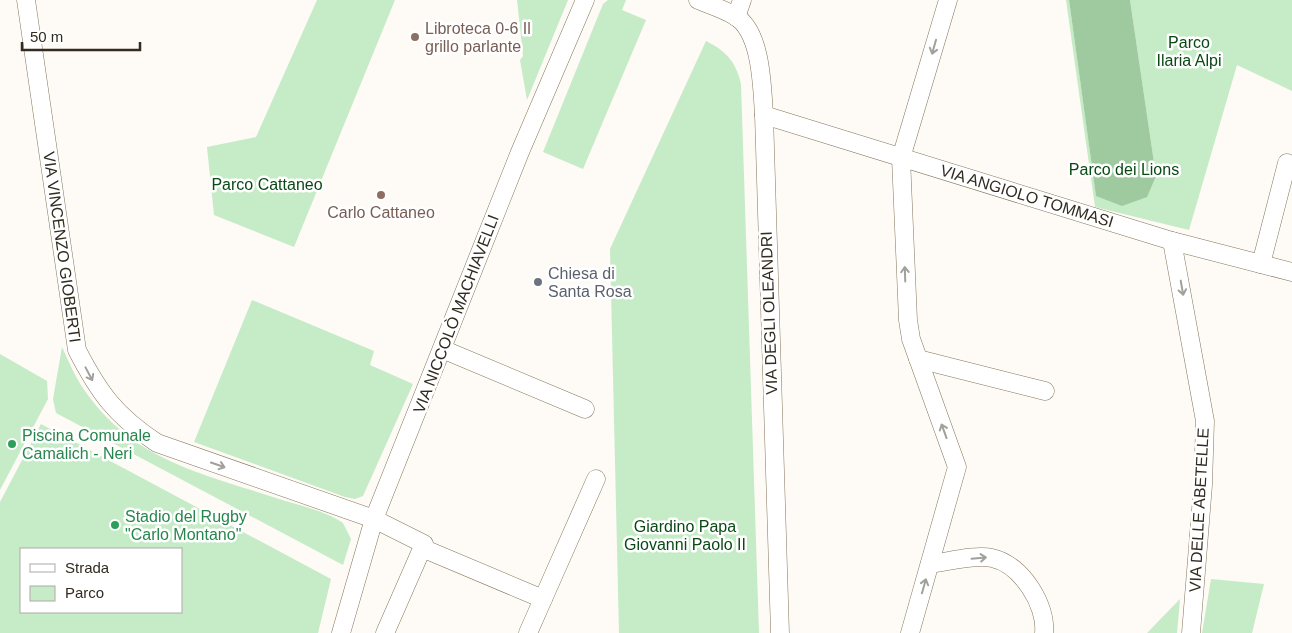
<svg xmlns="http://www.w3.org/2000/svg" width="1292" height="633" font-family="Arial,sans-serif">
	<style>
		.green { fill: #c6ebc7; fill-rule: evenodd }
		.forest { fill: #9fcaa0 }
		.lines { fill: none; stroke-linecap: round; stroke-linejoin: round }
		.minor-casing { stroke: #84765b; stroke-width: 19 }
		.minor { stroke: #fff; stroke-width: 18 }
		.oneway { stroke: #a2a09b }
		.education-dot { fill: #8d6e63; stroke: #fff; stroke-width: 2 }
		.worship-dot { fill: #6b7280; stroke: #fff; stroke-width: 2 }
		.leisure-dot { fill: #2e9e5b; stroke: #fff; stroke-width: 2 }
		.labels { text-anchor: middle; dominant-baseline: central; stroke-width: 5; stroke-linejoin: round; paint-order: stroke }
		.education-label { font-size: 16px; fill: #785e54; stroke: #fff; text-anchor: start }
		.park-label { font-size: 16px; fill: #084914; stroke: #fff }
		.street-label { font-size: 16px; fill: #312b20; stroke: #fff }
		.worship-label { font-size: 16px; fill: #5b616d; stroke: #fff; text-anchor: start }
		.leisure-label { font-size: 16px; fill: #27864d; stroke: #fff; text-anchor: start }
	</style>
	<rect width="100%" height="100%" fill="#fefaf5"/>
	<g class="green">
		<path d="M317,0H395L294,247L214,215L207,147L256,137Z"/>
		<path d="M517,0H568L527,100L520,60L523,56Z"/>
		<path d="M608,0H626L622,10L646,20L583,169L543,152L603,4Z"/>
		<path d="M1066,0H1069L1096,195L1156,176L1130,0H1292V91L1237,65L1189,230L1095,207Z"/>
		<path d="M706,41C726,51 736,62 741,84L759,633H619L610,249Z"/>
		<path d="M252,300L374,351L370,365L413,384L363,496L355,499L345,497L194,442Z"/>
		<path d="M62,347C69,362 75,377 85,391C133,460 200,473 276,498C297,505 324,510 343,523L351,539L343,565L56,413L53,399Z"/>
		<path d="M0,354L47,381L48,399L0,490Z"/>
		<path d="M41,424L331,579L318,633H0V502ZM21,549H181V612H21Z"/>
		<path d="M1211,579L1264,584L1252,633H1202Z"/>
		<path d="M1180,599L1177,633H1147Z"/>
	</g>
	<path class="forest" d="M1069,0H1130L1156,176L1147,197L1122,206L1096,196Z"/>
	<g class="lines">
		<defs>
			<g id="minor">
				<path d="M26,0L77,350C99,393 116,416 157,443L374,519L424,544L385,633"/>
				<path d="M698,0C710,5 723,9 735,16C762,32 762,88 764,115L780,633"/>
				<path d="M736,17L742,0"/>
				<path d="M764,115L1172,241L1292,272"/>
				<path d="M1172,241L1205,421L1203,485L1191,633"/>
				<path d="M1261,264L1287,163"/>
				<path d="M442,349L585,409"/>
				<path d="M918,359L1045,391"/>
				<path d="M422,548L543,599L528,633"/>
				<path d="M930,564C947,562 976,554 992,558C1021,564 1047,605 1044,633"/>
				<path d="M543,599L596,479"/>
				<path d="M341,633L374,519L520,152L585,0"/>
				<path d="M910,633L957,467L911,339L908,320L901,158L948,0"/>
			</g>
		</defs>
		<use href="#minor" class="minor-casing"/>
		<use href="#minor" class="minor"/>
	</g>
	<defs><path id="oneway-shaft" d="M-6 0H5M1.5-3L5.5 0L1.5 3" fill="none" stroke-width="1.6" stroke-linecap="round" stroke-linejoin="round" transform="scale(1.25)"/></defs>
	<g class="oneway">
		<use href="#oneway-shaft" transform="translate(934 47) rotate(106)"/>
		<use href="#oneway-shaft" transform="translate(905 274) rotate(-92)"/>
		<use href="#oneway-shaft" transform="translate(1182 288) rotate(80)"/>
		<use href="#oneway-shaft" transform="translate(89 374) rotate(62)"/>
		<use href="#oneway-shaft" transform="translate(944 431) rotate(-110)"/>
		<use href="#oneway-shaft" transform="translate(218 465) rotate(19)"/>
		<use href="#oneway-shaft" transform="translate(979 558) rotate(-5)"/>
		<use href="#oneway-shaft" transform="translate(924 586) rotate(-74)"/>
	</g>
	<g class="education-dot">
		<circle cx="415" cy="37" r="5"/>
		<circle cx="381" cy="195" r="5"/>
	</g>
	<circle class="worship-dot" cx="538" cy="282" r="5"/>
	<g class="leisure-dot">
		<circle cx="12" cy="444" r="5"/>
		<circle cx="115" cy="525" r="5"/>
	</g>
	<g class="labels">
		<g class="education-label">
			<text x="425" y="28">Libroteca 0-6 Il<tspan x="425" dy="18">grillo parlante</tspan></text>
			<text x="381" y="212" text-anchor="middle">Carlo Cattaneo</text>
		</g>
		<g class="park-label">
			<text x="1189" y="42">Parco<tspan x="1189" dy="18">Ilaria Alpi</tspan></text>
			<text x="1124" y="169">Parco dei Lions</text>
			<text x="267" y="184">Parco Cattaneo</text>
			<text x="685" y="526">Giardino Papa<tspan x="685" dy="18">Giovanni Paolo II</tspan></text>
		</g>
		<g class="street-label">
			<text transform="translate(1027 196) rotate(17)">VIA ANGIOLO TOMMASI</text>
			<text transform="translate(62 247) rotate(82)">VIA VINCENZO GIOBERTI</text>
			<text transform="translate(769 313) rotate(-92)">VIA DEGLI OLEANDRI</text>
			<text transform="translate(456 314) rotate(-69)">VIA NICCOLÒ MACHIAVELLI</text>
			<text transform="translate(1199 510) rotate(-87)">VIA DELLE ABETELLE</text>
		</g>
		<g class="worship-label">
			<text x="548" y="273">Chiesa di<tspan x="548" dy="18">Santa Rosa</tspan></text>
		</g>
		<g class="leisure-label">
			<text x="22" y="435">Piscina Comunale<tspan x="22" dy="18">Camalich - Neri</tspan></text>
			<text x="125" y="516">Stadio del Rugby<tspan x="125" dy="18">"Carlo Montano"</tspan></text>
		</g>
	</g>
	<rect x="20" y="548" width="162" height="65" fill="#ffffff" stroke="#adaaa6"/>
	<rect x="30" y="564" width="25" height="8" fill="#ffffff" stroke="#adaaa6"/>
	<text x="65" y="573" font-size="15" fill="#312b20">Strada</text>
	<rect x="30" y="586" width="25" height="15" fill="#c6ebc7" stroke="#adaaa6"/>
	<text x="65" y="598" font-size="15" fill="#312b20">Parco</text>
	<path d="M22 42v8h118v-8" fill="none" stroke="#312b20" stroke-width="2.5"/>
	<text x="30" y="42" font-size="15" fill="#312b20" stroke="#ffffff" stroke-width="4" paint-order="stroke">50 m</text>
</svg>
